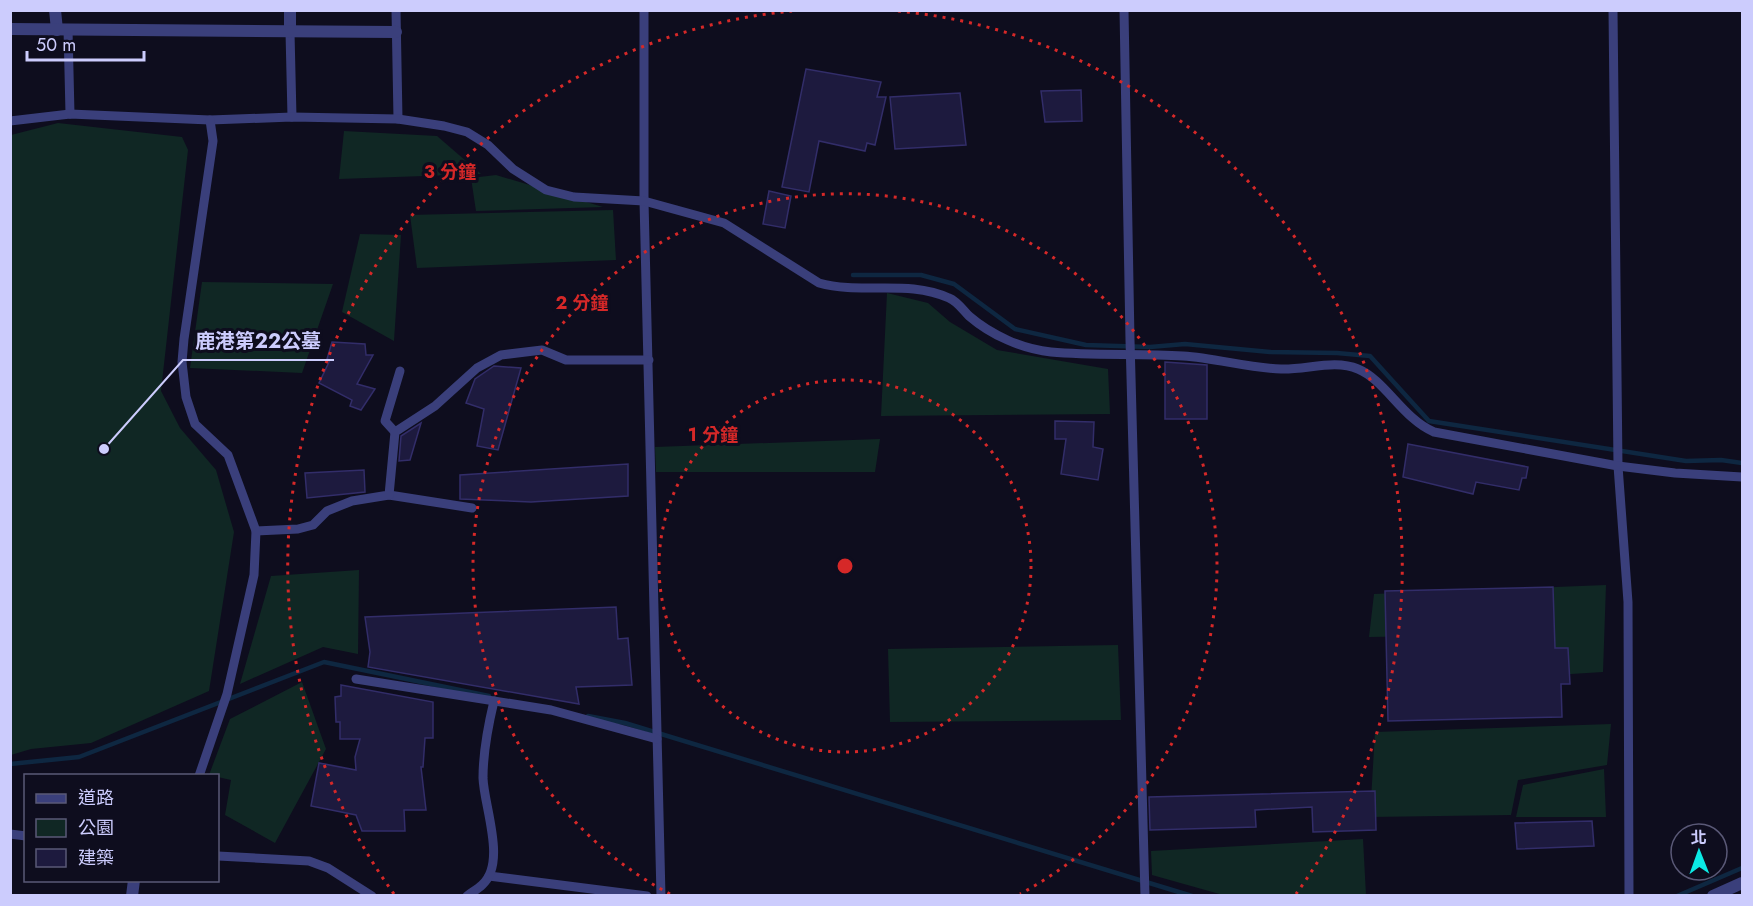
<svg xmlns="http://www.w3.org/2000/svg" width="1753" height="906" font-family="Jost,'Noto Sans TC',sans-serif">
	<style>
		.green { fill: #102724 }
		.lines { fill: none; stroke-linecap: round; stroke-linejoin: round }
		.stream { stroke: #0e2741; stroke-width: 4.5 }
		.building { fill: #1d1a3e; stroke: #322d69; stroke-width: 1.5 }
		.service { stroke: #3a3f7b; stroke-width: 9 }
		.minor { stroke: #3a3f7b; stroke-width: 12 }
		.ring { fill: none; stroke: #d62828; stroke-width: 3; stroke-dasharray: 3 6 }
		.centre { fill: #d62828; stroke: #0e0d1e; stroke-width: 3 }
		.ring-label { font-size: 18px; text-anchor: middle; font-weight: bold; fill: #d62828; stroke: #0e0d1e; stroke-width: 6; stroke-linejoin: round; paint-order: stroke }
		.leader { fill: none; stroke: #ccccfd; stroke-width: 2 }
		.callout-dot { fill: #ccccfd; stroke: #0e0d1e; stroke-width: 2 }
		.callout-label { font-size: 20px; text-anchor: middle; font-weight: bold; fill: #ccccfd; stroke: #0e0d1e; stroke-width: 6; stroke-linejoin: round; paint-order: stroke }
	</style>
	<rect width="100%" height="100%" fill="#0e0d1e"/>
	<g class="green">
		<path d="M58,123L182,137L188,150L161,391L180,428L216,470L234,532L209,691L91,743L31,749L11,755V135Z"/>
		<path d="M344,131L437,136L481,174L339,179Z"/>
		<path d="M496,175L603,207L476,211L471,178Z"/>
		<path d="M613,210L616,260L417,268L410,215Z"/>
		<path d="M360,234L401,235L394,341L342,312Z"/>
		<path d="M202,282L333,284L302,373L190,368Z"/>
		<path d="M887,293L928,303L950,322L997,350L1108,369L1110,414L881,416Z"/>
		<path d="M880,439L875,472H656L655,447Z"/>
		<path d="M359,570L358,654L323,647L240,684L271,576Z"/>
		<path d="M1606,585L1603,672L1539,676V634L1369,637L1374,594Z"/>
		<path d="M1118,645L1121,720L890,722L888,649Z"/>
		<path d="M302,682L326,749L275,843L225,815L231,780L209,775L230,719Z"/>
		<path d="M1611,724L1607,765L1518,780L1511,815L1370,817L1375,732Z"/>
		<path d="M1604,769L1606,817H1516L1523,785Z"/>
		<path d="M1363,839L1366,895H1223L1152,875L1151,851Z"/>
	</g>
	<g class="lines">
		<g class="stream">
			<path d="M853,275H921L954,284L1015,329L1086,345L1150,347L1185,344L1270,352L1337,353L1370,356L1429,421L1686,461L1721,460L1742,463"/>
			<path d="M588,716L625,723L1192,896"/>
			<path d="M10,764L79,757L324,662L489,696"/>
			<path d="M1677,896L1742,868"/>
		</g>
	</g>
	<g class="building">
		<path d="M806,69L881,82L877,97H886L875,145L867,143L865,151L819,141L809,192L782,187Z"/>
		<path d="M1081,90L1082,121L1045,122L1041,91Z"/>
		<path d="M960,93L966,145L895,149L890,97Z"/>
		<path d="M769,191L791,196L785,228L763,224Z"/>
		<path d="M332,342L365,344L366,355H373L357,384L375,389L361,410L350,406L352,400L319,383L330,360L327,359Z"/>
		<path d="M1165,362L1207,365V419H1165Z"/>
		<path d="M494,366L521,368L498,450L477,446L484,409L466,403L475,379Z"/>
		<path d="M1055,421L1094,422L1093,447L1103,449L1098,480L1061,474L1066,439H1055Z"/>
		<path d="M421,423L410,460L399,461L401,436Z"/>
		<path d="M1408,444L1528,467L1526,478H1522L1519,490L1476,482L1473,494L1403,477Z"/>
		<path d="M628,464V496L531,502L460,499V475Z"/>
		<path d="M364,470L365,492L307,498L305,473Z"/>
		<path d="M1553,587L1555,648H1568L1570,684H1561L1562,717L1388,721L1385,591Z"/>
		<path d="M616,607L618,639L628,638L632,685L576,687L579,704L368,667L370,652L365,617Z"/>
		<path d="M341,685L433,702V738H425L423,767H421L426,810H404L405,831H362L356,815L311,806L319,763L356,770L355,757L360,739H340V722H336L335,697L341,696Z"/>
		<path d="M1375,791L1376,830L1313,832L1312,807L1255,810L1256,827L1150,830L1149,797Z"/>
		<path d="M1592,821L1594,846L1517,849L1515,823Z"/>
	</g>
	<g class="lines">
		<g class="service">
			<path d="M396,10L398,119"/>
			<path d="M644,10V201L661,896"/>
			<path d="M1124,10L1130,340L1145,896"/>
			<path d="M1613,10L1618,466L1628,602L1629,896"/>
			<path d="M68,29L70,114"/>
			<path d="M290,32L292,117"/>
			<path d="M10,121L70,114L210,120L292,117L398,119L444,126L467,132L488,145L513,169L546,190L574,197L644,201L724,223L819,283C861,295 908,279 949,298C957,301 963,310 969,316C991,335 1022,349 1051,352C1095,356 1139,353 1183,356C1216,358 1248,368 1281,369C1306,370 1335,359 1358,369C1385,380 1403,419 1434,432L1618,466L1675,473L1742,477"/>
			<path d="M395,432L385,421L400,371"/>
			<path d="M389,495L472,508"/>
			<path d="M256,531L298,529L313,525L327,511L352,501L389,495L395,432L435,406L477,368L501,355L542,350L566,360H649"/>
			<path d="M356,679L551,710L657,739"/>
			<path d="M199,776L227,694L254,575L256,531L228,455L195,424L186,397L182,362L184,339L213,141L210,120"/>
			<path d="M10,834L26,836"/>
			<path d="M218,856L309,861L328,868L372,896"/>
			<path d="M489,876L647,896"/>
			<path d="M467,896C472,892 478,889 482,885C507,863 484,807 483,778C483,752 488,726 494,701"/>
		</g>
		<g class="minor">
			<path d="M55,10L57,30"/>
			<path d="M290,10V32"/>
			<path d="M10,29L396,32"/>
			<path d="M132,896L134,880"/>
			<path d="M1713,896L1742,883"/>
		</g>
	</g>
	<g class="ring">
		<circle cx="845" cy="566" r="186"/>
		<path d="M670 894A372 372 0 1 1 1020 894"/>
		<path d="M394 894A558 558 0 0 1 792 11M898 11A558 558 0 0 1 1296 894"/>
	</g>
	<circle cx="845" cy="566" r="9" class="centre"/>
	<g class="ring-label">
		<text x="450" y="178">3 分鐘</text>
		<text x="582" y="309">2 分鐘</text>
		<text x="713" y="441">1 分鐘</text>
	</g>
	<path class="leader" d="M104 449L183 360H334"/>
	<circle class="callout-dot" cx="104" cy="449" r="6"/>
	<g class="callout-label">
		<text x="258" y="348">鹿港第22公墓</text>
	</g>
	<rect width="1753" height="906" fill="none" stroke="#ccccfd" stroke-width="24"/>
	<rect x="24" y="774" width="195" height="108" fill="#0e0d1e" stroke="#5a5977" stroke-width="1.5"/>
	<rect x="36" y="794" width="30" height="9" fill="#3a3f7b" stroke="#5a5977" stroke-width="1.5"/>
	<text x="78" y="804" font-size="18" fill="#ccccfd">道路</text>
	<rect x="36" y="819" width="30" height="18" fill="#102724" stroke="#5a5977" stroke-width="1.5"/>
	<text x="78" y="834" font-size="18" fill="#ccccfd">公園</text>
	<rect x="36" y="849" width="30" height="18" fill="#1d1a3e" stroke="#5a5977" stroke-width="1.5"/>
	<text x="78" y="864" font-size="18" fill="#ccccfd">建築</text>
	<g transform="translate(1699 852) rotate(359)"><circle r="28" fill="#0e0d1e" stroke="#5a5977" stroke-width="1.5"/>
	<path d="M0-4.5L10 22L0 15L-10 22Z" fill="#0beae5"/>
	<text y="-9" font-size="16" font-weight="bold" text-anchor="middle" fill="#ccccfd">北</text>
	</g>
	<path d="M27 51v9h117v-9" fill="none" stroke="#ccccfd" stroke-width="3"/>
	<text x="36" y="51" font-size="18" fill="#ccccfd" stroke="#0e0d1e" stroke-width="4.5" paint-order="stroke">50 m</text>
</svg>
